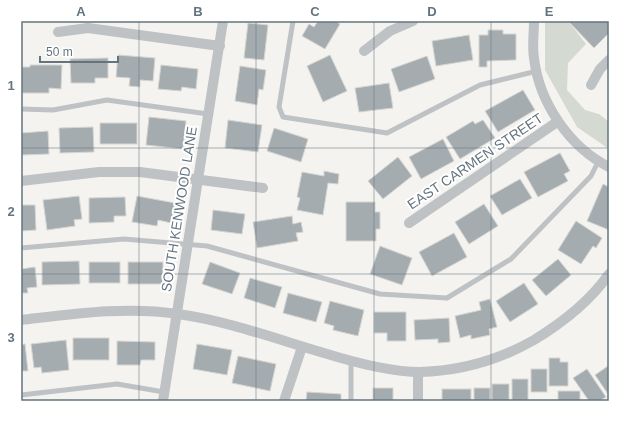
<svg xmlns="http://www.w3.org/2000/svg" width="630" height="422" font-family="Helvetica,sans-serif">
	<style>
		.green { fill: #d4dad1 }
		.building { fill: #a4acb0; stroke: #d5d5d2 }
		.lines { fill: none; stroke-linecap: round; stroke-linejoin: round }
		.lane { stroke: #bec2c5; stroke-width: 5 }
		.street { stroke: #bec2c5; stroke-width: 10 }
		.grid { fill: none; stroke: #64747f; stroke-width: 1; stroke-opacity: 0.55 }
		.labels { text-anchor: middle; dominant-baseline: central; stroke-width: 4; stroke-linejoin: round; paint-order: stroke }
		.street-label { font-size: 14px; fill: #64747f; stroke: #fff }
		.neatline { fill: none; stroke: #64747f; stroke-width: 1.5 }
		.grid-label { font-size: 13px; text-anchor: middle; font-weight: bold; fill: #64747f }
	</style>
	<rect width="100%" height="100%" fill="#f4f3ef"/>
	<path class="green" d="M545,21H570L569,22L586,44L568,63L567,90L585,110L599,114L609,122V149L577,127L545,70Z"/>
	<g class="building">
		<path d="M318,21H335L340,24L325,49L302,36L309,24L314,27Z"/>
		<path d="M570,21H609V33L594,48L569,22Z"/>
		<path d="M248,23L268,25L264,60L244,58Z"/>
		<path d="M488,30H503V34H516V60L487,61V67H479V35H488Z"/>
		<path d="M469,35L473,60L436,66L432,41Z"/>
		<path d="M118,55L155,58L153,81L140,80V87L129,86L130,78L116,77Z"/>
		<path d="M330,55L347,91L323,102L307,66Z"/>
		<path d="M427,56L435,79L399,92L391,69Z"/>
		<path d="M108,58V78H95V83H71L70,59Z"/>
		<path d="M30,65H62L61,89L49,88V93H21V67H30Z"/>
		<path d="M161,65L198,69L196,89L182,87L181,91L158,89Z"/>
		<path d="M240,66L266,70L263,90L259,89L257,105L235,101Z"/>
		<path d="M389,83L393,108L359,112L355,88Z"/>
		<path d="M523,90L535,110L498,132L485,111Z"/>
		<path d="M149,117L186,121L183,149L146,145Z"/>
		<path d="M228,120L262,125L258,152L225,148Z"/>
		<path d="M483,120L495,138L460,159L446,137L473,121L475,124Z"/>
		<rect x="100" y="123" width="37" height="21"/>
		<path d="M93,127L94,152L60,153L59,128Z"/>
		<path d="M274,128L308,139L301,162L267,151Z"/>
		<path d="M48,131L49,154L21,155V133Z"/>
		<path d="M443,139L454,161L421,179L409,157Z"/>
		<path d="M560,153L570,171L564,174L568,181L538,197L524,172Z"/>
		<path d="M398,157L412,176L383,199L368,181Z"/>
		<path d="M324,171L339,174L338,184L328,183L323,215L297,210L300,198L297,197L302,172L324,176Z"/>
		<path d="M520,179L532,198L502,215L490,196Z"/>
		<path d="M603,184L609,187V230L587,221Z"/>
		<path d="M79,196L82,219L74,220L75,226L47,230L43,200Z"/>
		<path d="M137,196L175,203L171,223L158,220L157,226L132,222Z"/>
		<path d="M125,197L126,216H114V222L89,223V198Z"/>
		<path d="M346,202H375V212H380V229H376V241H346Z"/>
		<path d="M484,204L498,226L469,244L455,222Z"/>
		<path d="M21,205H35L36,230L21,231Z"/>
		<path d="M213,210L245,214L242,234L211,230Z"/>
		<path d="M292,216L293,224L301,222L303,232L296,233L298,241L257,248L253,222Z"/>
		<path d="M576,221L602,238L596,248L593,246L581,264L558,250Z"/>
		<path d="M454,233L467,257L432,276L419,252Z"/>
		<path d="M380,246L412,258L402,285L370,274Z"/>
		<path d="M558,259L571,275L546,296L532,280Z"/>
		<path d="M79,261L80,284L42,285V262Z"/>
		<rect x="89" y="262" width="31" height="21"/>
		<rect x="128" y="262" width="35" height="22"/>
		<path d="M210,262L240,273L232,294L202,284Z"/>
		<path d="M35,267L37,287L27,288L28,293H21V269Z"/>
		<path d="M250,278L282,287L275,308L244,298Z"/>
		<path d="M524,283L538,304L510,322L496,301Z"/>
		<path d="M288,293L322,302L316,322L283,313Z"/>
		<path d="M490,299L497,327L489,329L490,335L471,339V335L460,338L455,316L481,310L479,302Z"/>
		<path d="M330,301L364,310L358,336L333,330L334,326L324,323Z"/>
		<path d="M374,312H406V341H387V333H374Z"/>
		<path d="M449,318L450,342L438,343V339L415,340L414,320Z"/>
		<rect x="73" y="338" width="36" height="22"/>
		<path d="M66,340L69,370L42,373L41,367L34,368L31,344Z"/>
		<path d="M117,341L155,342V360H141L140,365H117Z"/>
		<path d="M25,344L28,371H21V345Z"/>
		<path d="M197,344L232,350L227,375L193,369Z"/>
		<path d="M238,356L276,364L270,391L232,383Z"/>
		<path d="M549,358H560V362H568V386H549Z"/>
		<path d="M608,366L609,368L608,394L595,375Z"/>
		<rect x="531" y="369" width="16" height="23"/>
		<path d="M587,369L606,397L599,401H589L573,378Z"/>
		<rect x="512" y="379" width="16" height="22"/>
		<rect x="492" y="384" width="17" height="17"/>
		<rect x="373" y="388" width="20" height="13"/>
		<rect x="474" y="388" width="16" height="13"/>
		<rect x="442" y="389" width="29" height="12"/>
		<rect x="558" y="391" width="22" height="10"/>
		<path d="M307,392L341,394V401H306Z"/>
	</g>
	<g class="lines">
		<g class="lane">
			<path d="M293,21L279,107L283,117L387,133L480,85L537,71"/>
			<path d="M21,109L53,110L107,100L208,114"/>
			<path d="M21,248L124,239L207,246L380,294L447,298L511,259L591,176L598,162"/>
			<path d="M351,361V401"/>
			<path d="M21,395L117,384L164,392"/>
		</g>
		<g class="street">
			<path d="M534,21C534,33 532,46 534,58C539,102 569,147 609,167"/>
			<path d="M58,32L88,28L220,46"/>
			<path d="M364,51L390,31L413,21"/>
			<path d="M591,85L600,69L609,60"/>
			<path d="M21,181L99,172H140L263,188"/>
			<path d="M409,223L557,122"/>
			<path d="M21,320C73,314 126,306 178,314C228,321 276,339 324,353C353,362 390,372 420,372C460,371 499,360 534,340C562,323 590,301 609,274"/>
			<path d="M418,372V401"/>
			<path d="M163,401L223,21"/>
			<path d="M284,401L302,347"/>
		</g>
	</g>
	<path class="grid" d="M139,21V401M256,21V401M374,21V401M491,21V401M21,148H609M21,274H609"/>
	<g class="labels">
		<g class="street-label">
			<text transform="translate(475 161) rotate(-34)">EAST CARMEN STREET</text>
			<text transform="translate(179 209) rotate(-81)">SOUTH KENWOOD LANE</text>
		</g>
	</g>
	<rect width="630" height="422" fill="none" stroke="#ffffff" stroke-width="44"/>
	<path d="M40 56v6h78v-6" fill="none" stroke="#64747f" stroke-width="2"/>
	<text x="46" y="56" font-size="12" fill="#64747f" stroke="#ffffff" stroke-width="3" paint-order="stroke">50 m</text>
	<rect x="22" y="22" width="586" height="378" class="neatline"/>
	<g class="grid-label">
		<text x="81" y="16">A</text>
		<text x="198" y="16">B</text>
		<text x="315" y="16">C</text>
		<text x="432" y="16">D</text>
		<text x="549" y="16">E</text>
		<text x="11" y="90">1</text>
		<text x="11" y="216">2</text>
		<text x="11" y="342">3</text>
	</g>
</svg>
